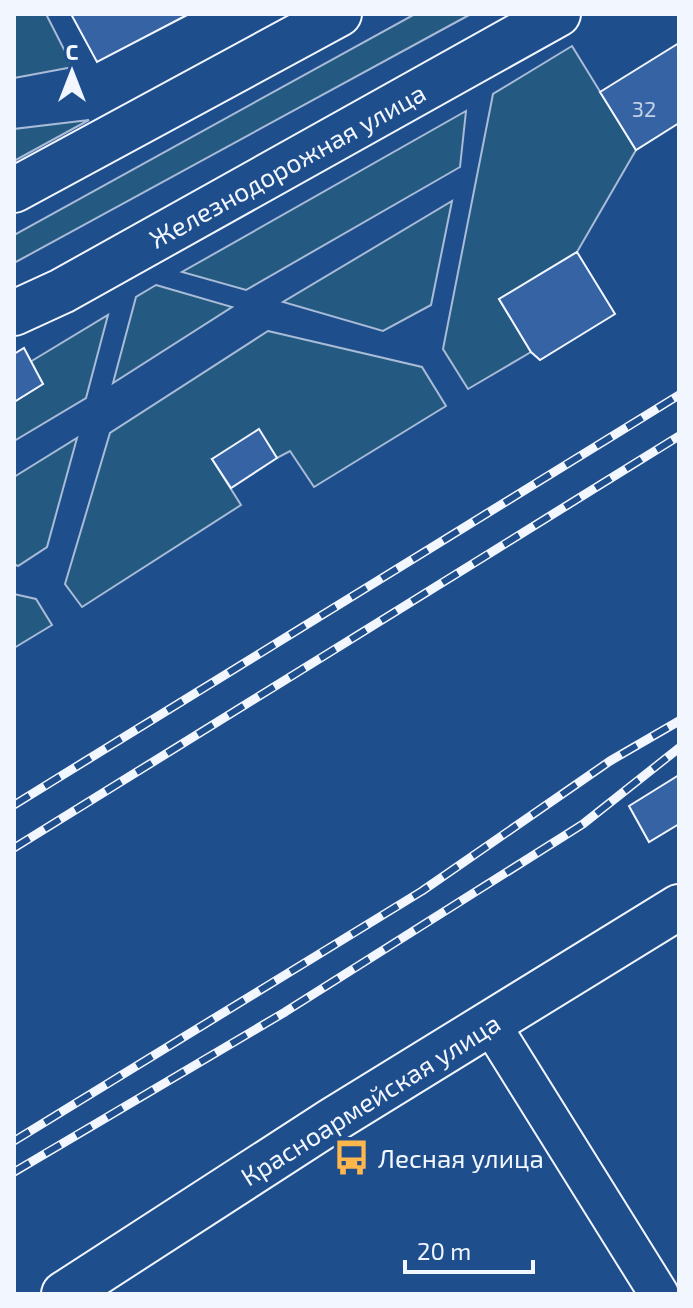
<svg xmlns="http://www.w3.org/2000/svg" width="693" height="1308" font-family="'Exo 2',sans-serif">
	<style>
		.green { fill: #245a82; stroke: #a8bbd7; stroke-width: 2 }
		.building { fill: #3563a3; stroke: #f2f6ff; stroke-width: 2 }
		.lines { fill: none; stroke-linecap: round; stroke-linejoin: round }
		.street-casing { stroke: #f2f6ff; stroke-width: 42 }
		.secondary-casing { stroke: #f2f6ff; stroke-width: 48 }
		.street { stroke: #1f4e8c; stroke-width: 38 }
		.secondary { stroke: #1f4e8c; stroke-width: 44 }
		.rail-casing { stroke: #f2f6ff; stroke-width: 9 }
		.rail { stroke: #1f4e8c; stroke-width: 6; stroke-dasharray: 18; stroke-linecap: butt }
		.labels { text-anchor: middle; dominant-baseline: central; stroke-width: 6; stroke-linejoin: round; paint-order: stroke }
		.number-label { font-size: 22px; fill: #c3d1e8 }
		.street-label { font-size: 26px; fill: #f2f6ff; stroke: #1f4e8c }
		.poi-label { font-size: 26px; fill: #f2f6ff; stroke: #1f4e8c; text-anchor: start }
	</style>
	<rect width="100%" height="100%" fill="#1f4e8c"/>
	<g class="green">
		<path d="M14,14H46L73,67L14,78Z"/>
		<path d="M415,14H471L14,263V235Z"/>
		<path d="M572,46L636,150L577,252L499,299L531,352L468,389L443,349L493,94Z"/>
		<path d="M466,111L460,167L246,290L182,272Z"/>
		<path d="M89,120L14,161V129Z"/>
		<path d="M452,201L431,305L383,331L283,302Z"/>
		<path d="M156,285L232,307L113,383L136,297Z"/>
		<path d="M108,315L86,398L14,441V402L43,384L30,362Z"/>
		<path d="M268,331L422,367L446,406L314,487L290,451L277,458L212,459L241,505L82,607L65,584L110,433Z"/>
		<path d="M77,438L47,547L18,566L14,564V477Z"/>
		<path d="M14,594L36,599L52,625L14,648Z"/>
	</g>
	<g class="building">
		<path d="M71,14H189L97,62Z"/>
		<path d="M679,43V123L636,150L600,92Z"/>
		<path d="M577,252L615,314L540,360L531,352L499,299Z"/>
		<path d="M24,348L43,384L14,402V354Z"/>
		<path d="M259,429L277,458L231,488L212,459Z"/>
		<path d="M679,775V824L649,842L629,806Z"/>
	</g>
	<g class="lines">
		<defs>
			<path id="street" d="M490,1023L659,1294"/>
			<g id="secondary">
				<path d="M14,190L339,14"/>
				<path d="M14,313L62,291L558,14"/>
				<path d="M64,1294L333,1120L679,907"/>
			</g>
		</defs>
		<use href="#street" class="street-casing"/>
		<use href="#secondary" class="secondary-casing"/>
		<use href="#street" class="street"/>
		<use href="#secondary" class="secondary"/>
		<defs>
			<g id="rail">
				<path d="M14,805L679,395"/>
				<path d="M14,848L679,436"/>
				<path d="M14,1141L422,891L610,761L679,721"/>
				<path d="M14,1172L285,1012L583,824L679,748"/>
			</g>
		</defs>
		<use href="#rail" class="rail-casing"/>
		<use href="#rail" class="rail"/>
	</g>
	<defs>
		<symbol id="bus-bare" viewBox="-9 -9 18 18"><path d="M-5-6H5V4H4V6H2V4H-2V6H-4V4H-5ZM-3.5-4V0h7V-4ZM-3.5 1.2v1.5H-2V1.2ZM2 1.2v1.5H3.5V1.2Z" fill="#ffb74d" stroke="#1f4e8c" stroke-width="2.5" paint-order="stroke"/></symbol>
	</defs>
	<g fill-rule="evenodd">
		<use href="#bus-bare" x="326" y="1132" width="51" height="51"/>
	</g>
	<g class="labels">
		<g class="number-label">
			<text x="644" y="108">32</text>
		</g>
		<g class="street-label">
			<text transform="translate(287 165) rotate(-29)">Железнодорожная улица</text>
			<text transform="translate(370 1099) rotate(-32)">Красноармейская улица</text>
		</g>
		<g class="poi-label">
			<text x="378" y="1157">Лесная улица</text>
		</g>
	</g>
	<rect width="693" height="1308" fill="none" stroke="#f2f6ff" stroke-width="32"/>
	<g transform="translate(72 72)" stroke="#1f4e8c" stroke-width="6" paint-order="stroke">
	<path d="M0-6L14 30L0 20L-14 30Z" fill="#f2f6ff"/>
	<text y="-12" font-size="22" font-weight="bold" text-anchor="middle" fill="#f2f6ff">С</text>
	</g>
	<path d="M405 1260v12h128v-12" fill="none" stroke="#f2f6ff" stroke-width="4"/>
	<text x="417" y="1260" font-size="24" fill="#f2f6ff" stroke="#1f4e8c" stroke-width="6" paint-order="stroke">20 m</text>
</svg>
